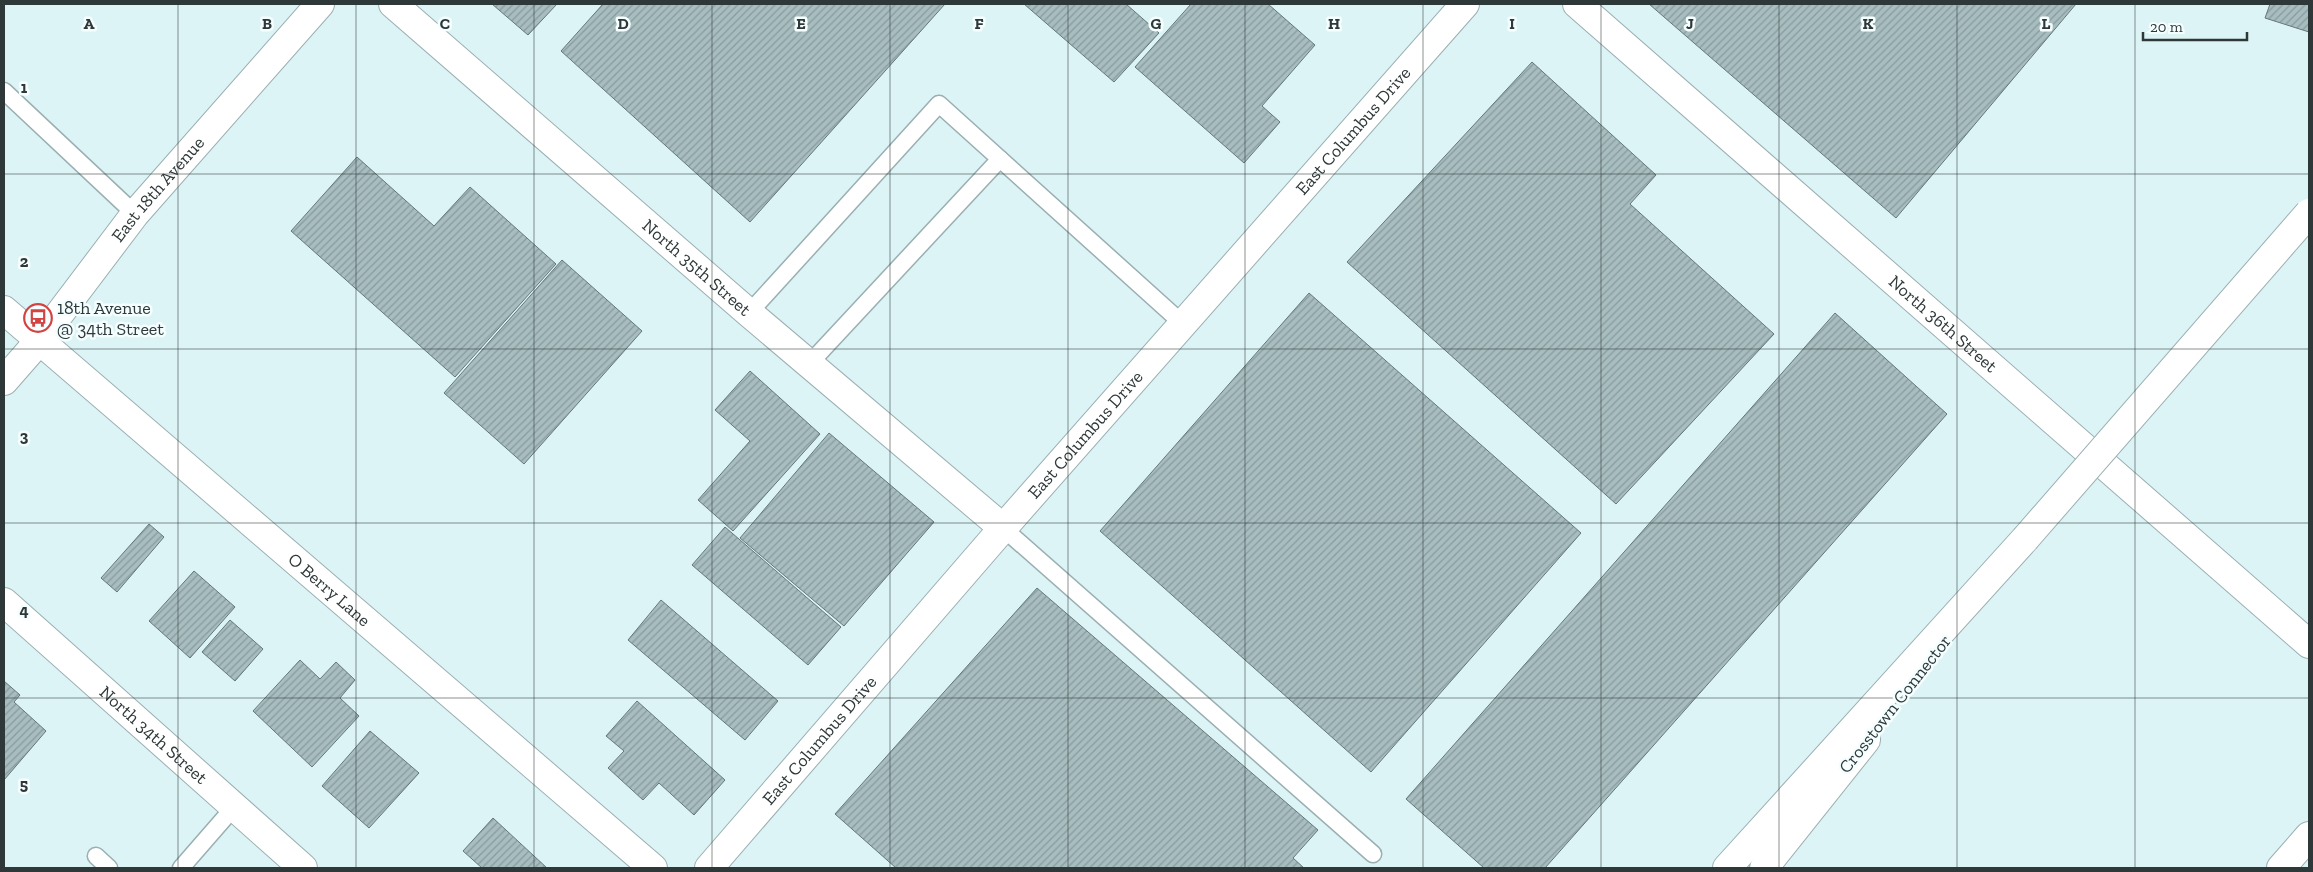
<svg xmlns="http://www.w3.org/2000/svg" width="2313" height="872" font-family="'Zilla Slab',serif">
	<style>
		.building { fill: url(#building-hatch); stroke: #64787a }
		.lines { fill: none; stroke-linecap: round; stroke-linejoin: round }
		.service-casing { stroke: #9aafb2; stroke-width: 19 }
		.minor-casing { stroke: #9aafb2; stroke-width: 30 }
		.tertiary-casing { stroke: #9aafb2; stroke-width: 30 }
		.secondary-casing { stroke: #9aafb2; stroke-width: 30 }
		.motorway-casing { stroke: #9aafb2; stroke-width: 30 }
		.service { stroke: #fff; stroke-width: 16 }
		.minor { stroke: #fff; stroke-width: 28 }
		.tertiary { stroke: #fff; stroke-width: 28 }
		.secondary { stroke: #fff; stroke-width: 28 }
		.motorway { stroke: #fff; stroke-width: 28 }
		.motorway-bridge-casing { stroke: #9aafb2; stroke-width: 30; stroke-linecap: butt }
		.motorway-bridge { stroke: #fff; stroke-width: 28 }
		.grid { fill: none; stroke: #2f3839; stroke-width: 1; stroke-opacity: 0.55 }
		.labels { text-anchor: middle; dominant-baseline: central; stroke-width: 5; stroke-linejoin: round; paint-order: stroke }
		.street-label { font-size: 18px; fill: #2f3839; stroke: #f5feff }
		.poi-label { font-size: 18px; fill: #2f3839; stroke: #f5feff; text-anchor: start }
		.grid-label { font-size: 16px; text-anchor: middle; font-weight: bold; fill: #2f3839; stroke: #f5feff; stroke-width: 5; stroke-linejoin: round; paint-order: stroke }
	</style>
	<defs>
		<pattern id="building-hatch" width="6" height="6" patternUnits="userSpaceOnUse" patternTransform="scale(1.25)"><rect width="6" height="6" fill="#a7bdbf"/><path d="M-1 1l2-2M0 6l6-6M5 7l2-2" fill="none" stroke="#889b9c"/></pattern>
	</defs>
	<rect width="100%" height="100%" fill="#ddf4f6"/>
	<g class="building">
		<path d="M492,4H557L528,35Z"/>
		<path d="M603,4H945L750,222L561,51Z"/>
		<path d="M1024,4H1126L1159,33L1114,82Z"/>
		<path d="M1191,4H1268L1315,45L1262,106L1280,122L1244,163L1135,67Z"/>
		<path d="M1649,4H2076L1896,218Z"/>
		<path d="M2270,4H2309V32L2265,18Z"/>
		<path d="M1532,62L1656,175L1630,204L1774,334L1616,504L1347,262Z"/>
		<path d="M357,157L434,226L470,187L556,264L455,377L291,231Z"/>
		<path d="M562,260L642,331L524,464L444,393Z"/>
		<path d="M1309,293L1581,533L1371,772L1100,531Z"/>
		<path d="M1835,313L1947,414L1545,868H1484L1406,799Z"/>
		<path d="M750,371L820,434L733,531L698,500L750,441L715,410Z"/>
		<path d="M829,433L934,522L844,626L740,538Z"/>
		<path d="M149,524L164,537L117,592L101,578Z"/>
		<path d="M725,527L841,627L808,665L692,565Z"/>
		<path d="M194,571L235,607L190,658L149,621Z"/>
		<path d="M1037,588L1318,830L1293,858L1304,868H896L835,814Z"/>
		<path d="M661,600L778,701L745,740L628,640Z"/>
		<path d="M230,620L263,649L235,681L202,652Z"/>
		<path d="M300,660L320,679L336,662L355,680L340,698L359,716L312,767L253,711Z"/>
		<path d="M4,681L20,695L14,702L46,731L4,780Z"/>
		<path d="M637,701L725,780L694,815L659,783L643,800L608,768L624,751L606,736Z"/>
		<path d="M370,731L419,773L369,828L322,786Z"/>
		<path d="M493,818L547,868H482L463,851Z"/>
	</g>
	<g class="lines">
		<defs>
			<g id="service">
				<path d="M4,91L135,214"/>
				<path d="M749,313L939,104L1183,324"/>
				<path d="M810,363L1000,159"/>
				<path d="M1003,528L1373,854"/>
				<path d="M96,856L109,868"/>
				<path d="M181,868L235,806"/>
			</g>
			<g id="minor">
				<path id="s1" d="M393,4L749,313L1003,528"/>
				<path id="s2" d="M1577,4L2309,644"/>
				<path id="s3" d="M4,310L653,868"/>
			</g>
			<g id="tertiary">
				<path id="s4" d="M4,602L303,868"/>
			</g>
			<g id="secondary">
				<path id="s5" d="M4,381L39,341L135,214L320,4"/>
				<path id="s6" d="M709,868L1003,528L1465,4"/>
			</g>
			<g id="motorway">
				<path d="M1727,868L2025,539"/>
				<path d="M1764,868L1866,740"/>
				<path d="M2281,868L2309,836"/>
			</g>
		</defs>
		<use href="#service" class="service-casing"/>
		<use href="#minor" class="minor-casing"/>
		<use href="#tertiary" class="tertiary-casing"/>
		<use href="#secondary" class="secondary-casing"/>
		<use href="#motorway" class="motorway-casing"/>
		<use href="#service" class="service"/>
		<use href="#minor" class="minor"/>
		<use href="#tertiary" class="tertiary"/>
		<use href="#secondary" class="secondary"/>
		<use href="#motorway" class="motorway"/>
		<defs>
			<path id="motorway-bridge" d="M2025,539L2309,213"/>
		</defs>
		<use href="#motorway-bridge" class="motorway-bridge-casing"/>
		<use href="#motorway-bridge" class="motorway-bridge"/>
	</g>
	<path class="grid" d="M178,4V868M356,4V868M534,4V868M712,4V868M890,4V868M1068,4V868M1245,4V868M1423,4V868M1601,4V868M1779,4V868M1957,4V868M2135,4V868M4,174H2309M4,349H2309M4,523H2309M4,698H2309"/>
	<defs>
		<symbol id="bus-ring" viewBox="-11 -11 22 22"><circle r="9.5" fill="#f5feff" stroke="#d24342" stroke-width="1.5"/><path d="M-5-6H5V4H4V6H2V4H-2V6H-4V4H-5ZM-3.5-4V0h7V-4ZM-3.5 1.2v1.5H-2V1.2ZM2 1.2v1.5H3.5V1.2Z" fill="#d24342"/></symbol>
	</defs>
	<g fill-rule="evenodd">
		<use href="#bus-ring" x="22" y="302" width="32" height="32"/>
	</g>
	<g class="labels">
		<g class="street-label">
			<text stroke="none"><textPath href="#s6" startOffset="979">East Columbus Drive</textPath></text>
			<text stroke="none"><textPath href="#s5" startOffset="246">East 18th Avenue</textPath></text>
			<text stroke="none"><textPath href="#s1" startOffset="402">North 35th Street</textPath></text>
			<text stroke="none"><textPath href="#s2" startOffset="486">North 36th Street</textPath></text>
			<text stroke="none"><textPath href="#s6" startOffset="574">East Columbus Drive</textPath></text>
			<text stroke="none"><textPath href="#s3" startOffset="429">O Berry Lane</textPath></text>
			<text transform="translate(1895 704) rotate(-52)">Crosstown Connector</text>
			<text stroke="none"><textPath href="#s4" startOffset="200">North 34th Street</textPath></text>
			<text stroke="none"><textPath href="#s6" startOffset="169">East Columbus Drive</textPath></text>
		</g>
		<g class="poi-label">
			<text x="57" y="308">18th Avenue<tspan x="57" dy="21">@ 34th Street</tspan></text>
		</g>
	</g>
	<g class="grid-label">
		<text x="89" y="29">A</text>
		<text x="267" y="29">B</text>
		<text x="445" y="29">C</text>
		<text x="623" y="29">D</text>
		<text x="801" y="29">E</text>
		<text x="979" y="29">F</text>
		<text x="1156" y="29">G</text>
		<text x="1334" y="29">H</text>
		<text x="1512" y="29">I</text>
		<text x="1690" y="29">J</text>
		<text x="1868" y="29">K</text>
		<text x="2046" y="29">L</text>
		<text x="24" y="93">1</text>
		<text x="24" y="267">2</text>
		<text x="24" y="442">3</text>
		<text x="24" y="616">4</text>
		<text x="24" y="790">5</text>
	</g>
	<rect width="2313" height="872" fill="none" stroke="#2f3839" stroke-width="10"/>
	<path d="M2143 32v8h104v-8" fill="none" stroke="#2f3839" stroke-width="2.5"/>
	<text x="2150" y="32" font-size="15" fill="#2f3839" stroke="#f5feff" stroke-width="4" paint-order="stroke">20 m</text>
</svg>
